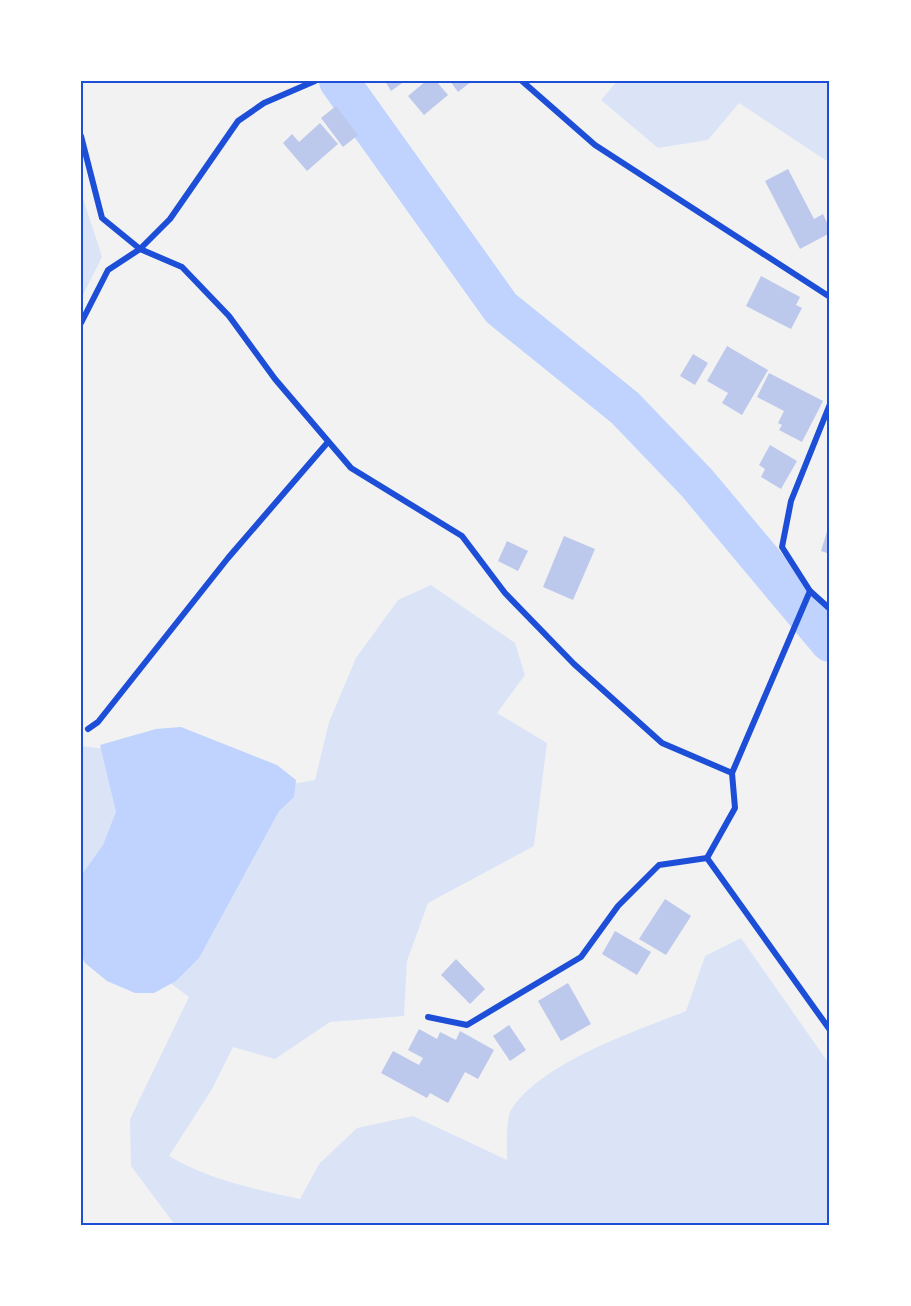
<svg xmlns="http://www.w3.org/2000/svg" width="911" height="1306" font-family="Lato,sans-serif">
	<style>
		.green { fill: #dbe4f7 }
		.water { fill: #bfd3fe }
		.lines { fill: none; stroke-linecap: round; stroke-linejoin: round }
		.river { stroke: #bfd3fe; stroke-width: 40 }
		.building { fill: #bdc9ec }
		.minor { stroke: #1d4ed8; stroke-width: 6 }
		.neatline { fill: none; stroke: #1d4ed8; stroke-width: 2 }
	</style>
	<rect width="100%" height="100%" fill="#f2f2f2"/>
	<g class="green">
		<path d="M617,81H830V163L739,103L708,140L658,148L601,100Z"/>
		<path d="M81,192L102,257L81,299Z"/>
		<path d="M431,585L515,643L525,675L497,713L547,743L534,846L428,903L407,961L404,1016L330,1022L275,1059L233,1047L212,1089L169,1156C209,1180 255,1189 300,1199L319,1164L357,1128L413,1116L507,1160C507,1149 506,1118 511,1110C542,1062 634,1032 686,1011L705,956L741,938L830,1065V1225H175L131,1166L130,1119L189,997L89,922L81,933V746L136,752L252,791L315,780L329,722L356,658L398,600Z"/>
	</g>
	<path class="water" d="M181,727L277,765L296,780L294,797L279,811L199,958L176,981L154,993H135L107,981L85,963L81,954V876L103,845L116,812L100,745L156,729Z"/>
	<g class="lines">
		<path class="river" d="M339,81L501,308L625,408L697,483L830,642"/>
	</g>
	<g class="building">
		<path d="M385,81H405L391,91Z"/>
		<path d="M426,81H436L448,95L424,115L408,96Z"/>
		<path d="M450,81H472L458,92Z"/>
		<path d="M336,106L358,135L343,147L321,118Z"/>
		<path d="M320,123L338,144L307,171L283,143L292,134L299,142Z"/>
		<path d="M788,169L814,219L823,214L830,229V233L800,249L765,181Z"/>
		<path d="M761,276L800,297L796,305L802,308L791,329L746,306Z"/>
		<path d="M727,346L768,370L742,415L722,403L728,393L707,381Z"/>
		<path d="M693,354L708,363L695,385L680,376Z"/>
		<path d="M769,373L823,401L802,442L779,430L782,425L778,423L784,411L757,397Z"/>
		<path d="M770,445L797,461L781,489L761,477L765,469L759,465Z"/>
		<path d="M829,525H830V554L821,551Z"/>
		<path d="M564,536L595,549L573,600L543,587Z"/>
		<path d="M507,541L528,551L518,571L498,561Z"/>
		<path d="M665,899L691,916L666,955L639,939Z"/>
		<path d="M615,931L651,952L637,975L602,954Z"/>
		<path d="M456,959L485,989L470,1004L441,975Z"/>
		<path d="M568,983L591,1024L561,1041L538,1001Z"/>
		<path d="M509,1025L526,1050L510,1061L493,1036Z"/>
		<path d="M419,1029L437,1039L440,1032L456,1040L460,1031L494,1050L478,1079L465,1072L448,1103L430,1093L427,1098L381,1073L393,1051L419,1065L423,1058L408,1050Z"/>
	</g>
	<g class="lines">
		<g class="minor">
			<path d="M522,81L595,145L830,297"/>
			<path d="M81,136L102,218L140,249L182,267L229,316L275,379L351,468L462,536L505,593L574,664L662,743L732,773"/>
			<path d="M81,323L108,270L140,249L170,219L238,121L264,103L315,81"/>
			<path d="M830,404L791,501L782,547L810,591L830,609"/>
			<path d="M88,729L98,722L228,558L328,442"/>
			<path d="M707,858L830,1030"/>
			<path d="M428,1017L467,1025L581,957L618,906L659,865L707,858L735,808L732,773L810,591"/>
		</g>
	</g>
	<rect width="911" height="1306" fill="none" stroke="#ffffff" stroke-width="165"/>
	<rect x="82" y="82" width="746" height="1142" class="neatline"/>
</svg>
